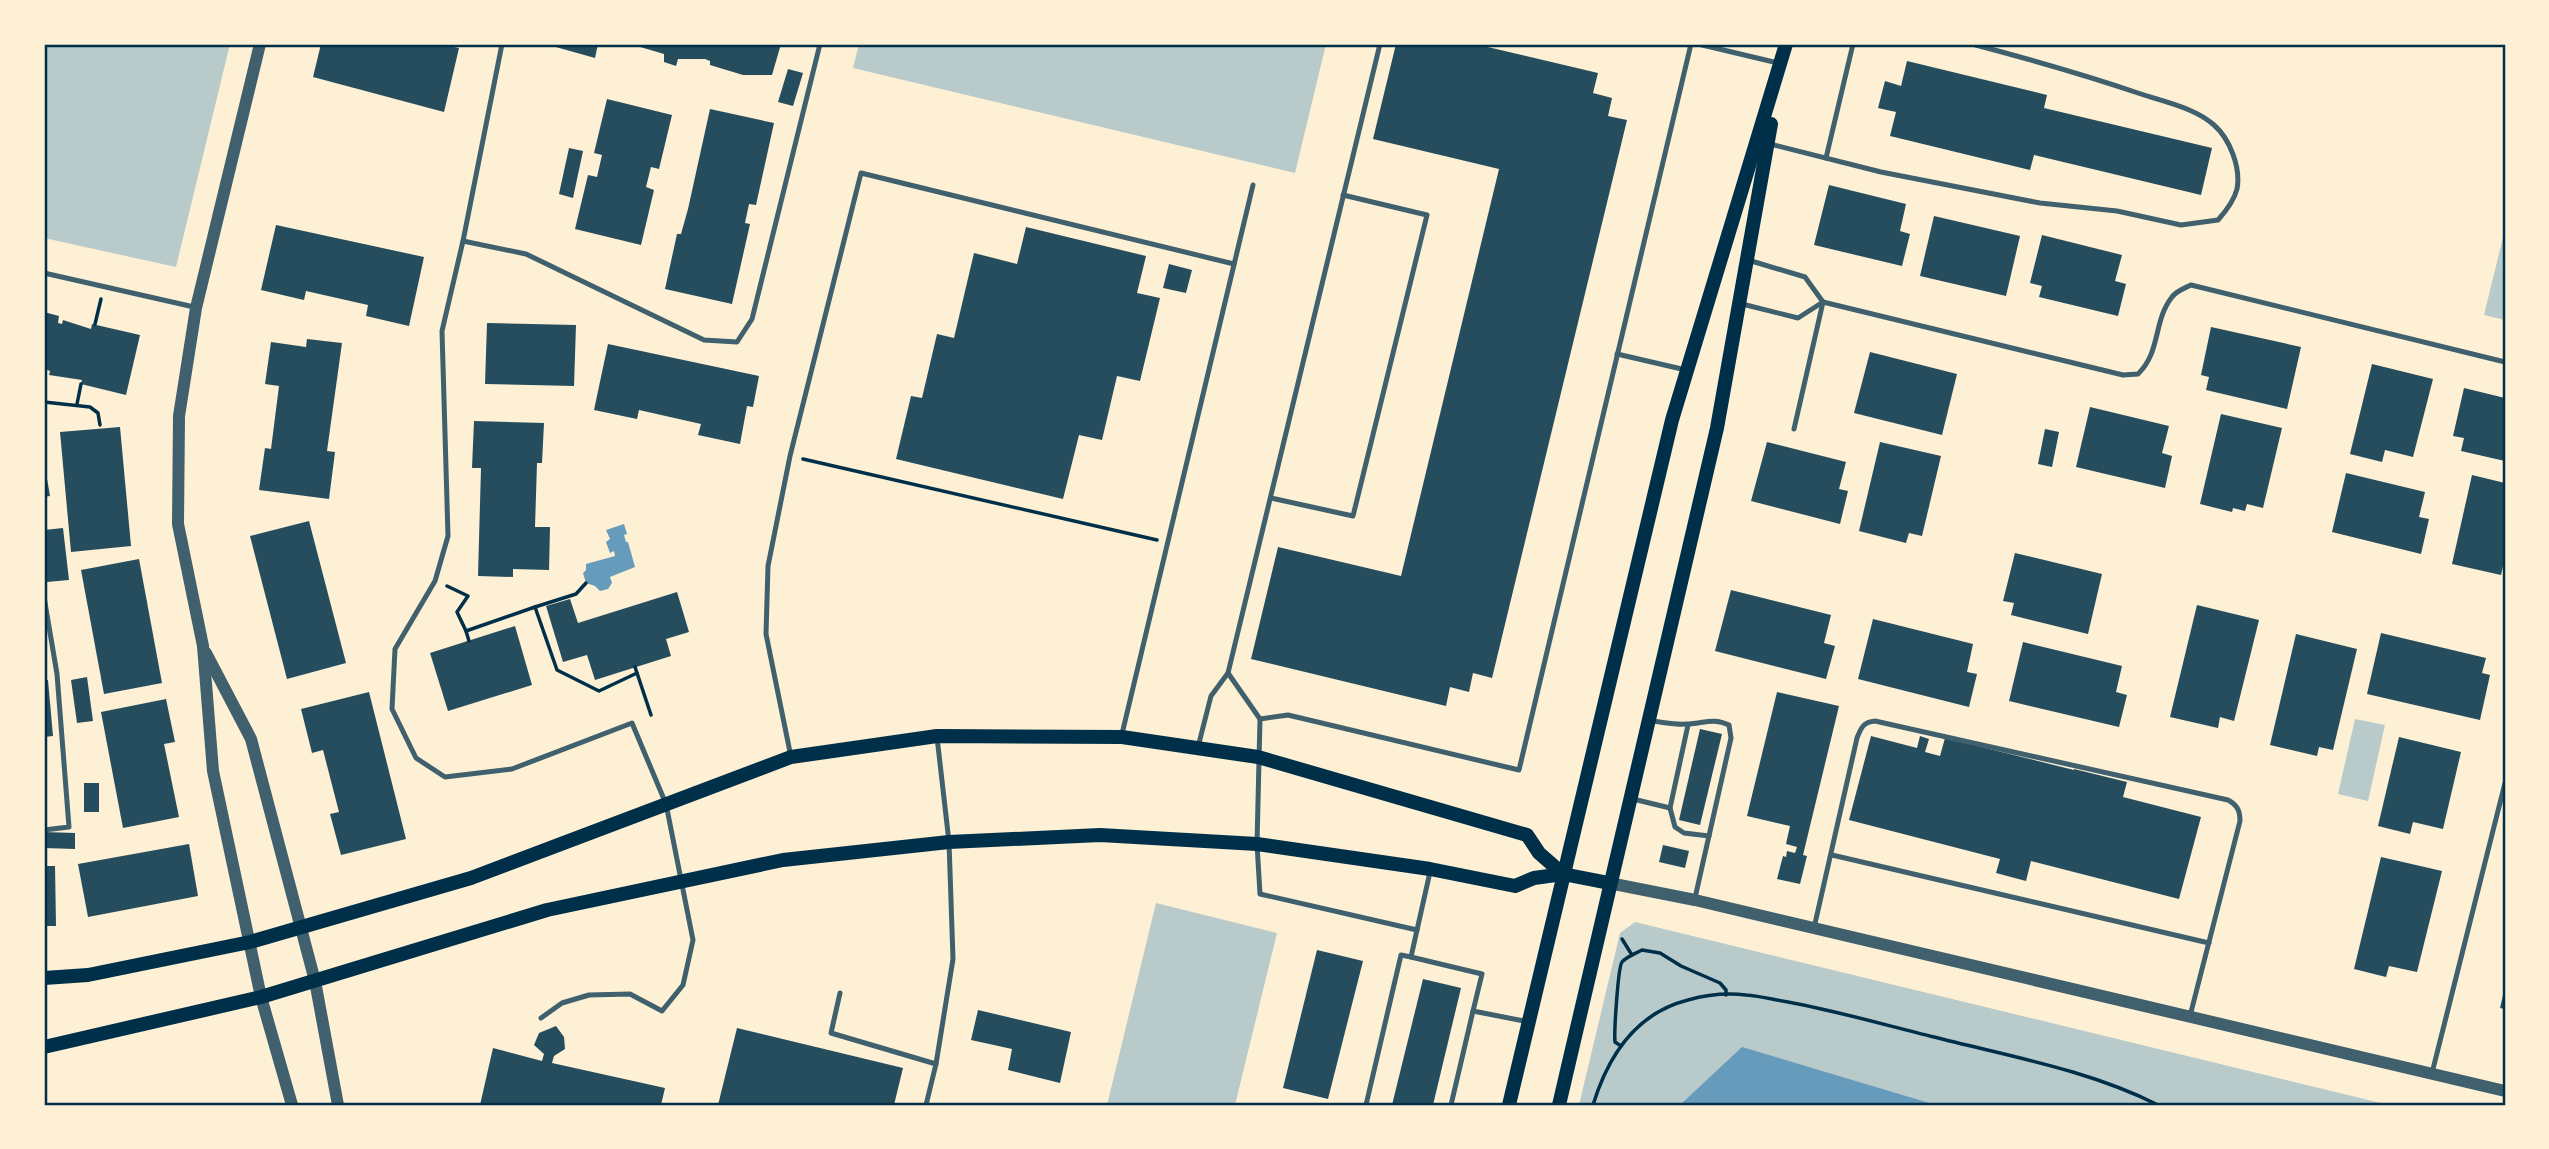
<svg xmlns="http://www.w3.org/2000/svg" width="2549" height="1149" font-family="Raleway,sans-serif">
	<style>
		.green { fill: #b9caca }
		.water { fill: #669bbc }
		.building { fill: #264d5e }
		.lines { fill: none; stroke-linecap: round; stroke-linejoin: round }
		.path { stroke: #003049; stroke-width: 3.5 }
		.service { stroke: #3f606c; stroke-width: 5 }
		.tertiary { stroke: #3f606c; stroke-width: 12 }
		.secondary { stroke: #003049; stroke-width: 14 }
		.neatline { fill: none; stroke: #003049; stroke-width: 2.5 }
	</style>
	<rect width="100%" height="100%" fill="#fdf0d5"/>
	<g class="green">
		<path d="M44,44H230L176,267L44,238Z"/>
		<path d="M859,44H1326L1295,173L853,68Z"/>
		<path d="M2505,229V320L2484,315Z"/>
		<path d="M2355,719L2385,725L2368,801L2338,794Z"/>
		<path d="M1156,903L1277,933L1235,1105H1107Z"/>
		<path d="M1635,922L2389,1105H1579L1620,933Z"/>
	</g>
	<g class="water">
		<path d="M624,524L627,534L624,535L626,542H628L635,567L610,577L612,583L608,589L600,591L595,586L586,583L583,573L586,570V564L615,556L614,551L610,553L606,542L610,539L606,530Z"/>
		<path d="M1742,1047L1936,1105H1680Z"/>
	</g>
	<g class="building">
		<path d="M321,44H441L459,48L444,112L313,77Z"/>
		<path d="M545,44H598L595,58Z"/>
		<path d="M630,44H781L772,75H743L710,65V61L705,59H678L676,66L664,62V54Z"/>
		<path d="M1396,44H1475L1598,73L1593,93L1612,98L1608,116L1627,120L1492,678L1473,673L1469,692L1450,687L1446,706L1251,659L1278,547L1401,576L1499,169L1373,139Z"/>
		<path d="M1907,61L2047,95L2044,108L2212,148L2201,195L2034,155L2030,170L1890,136L1896,112L1878,108L1885,81L1901,86Z"/>
		<path d="M788,69L803,73L793,106L778,102Z"/>
		<path d="M607,99L672,115L659,169L651,167L646,187L654,190L641,245L575,229L588,175L597,177L602,155L594,153Z"/>
		<path d="M710,109L774,123L756,205L749,204L745,223L750,224L732,304L665,289L677,234H681L688,209Z"/>
		<path d="M569,148L583,151L573,198L559,194Z"/>
		<path d="M1829,185L1906,204L1900,231L1910,234L1902,266L1814,245Z"/>
		<path d="M1934,216L2020,236L2006,296L1920,276Z"/>
		<path d="M276,225L424,257L409,326L366,316L368,305L306,291L304,300L261,290Z"/>
		<path d="M1026,227L1146,256L1137,293L1160,298L1140,381L1117,376L1102,440L1079,435L1063,499L896,459L911,396L922,398L937,334L954,338L974,253L1017,264Z"/>
		<path d="M2042,235L2122,255L2115,281L2126,284L2118,316L2039,297L2042,286L2030,283Z"/>
		<path d="M1169,264L1192,270L1186,293L1163,288Z"/>
		<path d="M44,312L59,316L58,323L62,324L63,320L91,329L92,324L140,335L126,395L81,384L82,380L49,375L50,371L47,370L44,380Z"/>
		<path d="M487,323L576,325L574,386L485,384Z"/>
		<path d="M2211,327L2301,347L2287,409L2206,390L2209,377L2201,375Z"/>
		<path d="M307,339L342,343L327,451L335,452L329,499L259,490L265,448L271,449L279,386L265,384L271,342L306,347Z"/>
		<path d="M608,344L759,376L753,407L747,406L740,444L698,435L701,424L639,410L637,419L594,410Z"/>
		<path d="M1870,352L1957,374L1942,435L1854,413Z"/>
		<path d="M2372,364L2433,379L2413,457L2385,450L2382,462L2350,454Z"/>
		<path d="M2464,388L2505,398V461L2461,451L2464,438L2453,436Z"/>
		<path d="M2090,407L2169,426L2162,453L2172,456L2165,488L2076,467Z"/>
		<path d="M2221,414L2282,428L2263,508L2247,504L2245,511L2233,508L2232,512L2200,504Z"/>
		<path d="M474,421L544,423L542,463H537L535,527H550L549,570L513,569V577L478,576L481,468H472Z"/>
		<path d="M120,427L131,546L71,552L60,432Z"/>
		<path d="M2045,429L2059,432L2052,467L2038,464Z"/>
		<path d="M1767,442L1846,462L1839,489L1848,491L1840,524L1751,501Z"/>
		<path d="M1880,442L1941,456L1922,536L1909,533L1906,543L1859,531Z"/>
		<path d="M44,461L50,496L44,497Z"/>
		<path d="M2346,473L2425,492L2419,517L2429,519L2421,554L2332,532Z"/>
		<path d="M2472,475L2505,483V567L2503,566L2501,575L2452,564Z"/>
		<path d="M309,521L346,663L287,679L250,536Z"/>
		<path d="M63,528L69,580L47,582L44,530Z"/>
		<path d="M2015,553L2102,574L2088,634L2011,615L2014,603L2003,601Z"/>
		<path d="M139,559L162,683L104,694L81,570Z"/>
		<path d="M1731,590L1831,615L1824,643L1835,646L1826,679L1715,651Z"/>
		<path d="M677,592L689,632L666,639L671,656L595,680L587,655L563,662L546,606L570,599L578,623Z"/>
		<path d="M2197,605L2259,620L2234,721L2220,717L2218,728L2170,717Z"/>
		<path d="M1873,619L1973,644L1967,672L1977,674L1969,707L1858,679Z"/>
		<path d="M515,626L532,685L448,711L430,653Z"/>
		<path d="M2381,633L2486,658L2482,673L2490,675L2480,720L2367,694Z"/>
		<path d="M2296,634L2357,649L2333,750L2319,747L2317,756L2270,745Z"/>
		<path d="M2023,642L2122,666L2116,692L2127,695L2119,727L2009,701Z"/>
		<path d="M87,677L93,721L77,723L71,680Z"/>
		<path d="M44,680H48L53,736L44,737Z"/>
		<path d="M369,692L406,839L341,855L330,814L339,812L323,750L312,753L301,709Z"/>
		<path d="M1777,692L1839,706L1803,855L1807,856L1800,884L1777,879L1783,856L1786,857L1787,851L1795,853L1797,847L1786,844L1790,826L1747,816Z"/>
		<path d="M166,699L175,742L164,744L179,817L123,828L101,712Z"/>
		<path d="M1700,729L1722,734L1700,825L1679,820Z"/>
		<path d="M1871,736L1917,748L1920,736L1929,739L1925,752L1940,756L1945,738L2074,770V769L2127,782L2123,797L2201,817L2179,899L2031,861L2026,881L1996,873L2000,859L1849,820Z"/>
		<path d="M2399,737L2461,752L2443,829L2413,822L2410,834L2378,826Z"/>
		<rect x="84" y="783" width="15" height="29"/>
		<path d="M44,832L75,833V849L44,848Z"/>
		<path d="M189,844L198,896L88,917L78,864Z"/>
		<path d="M1663,845L1689,851L1685,868L1659,862Z"/>
		<path d="M2381,857L2442,871L2417,972L2389,966L2386,977L2354,969Z"/>
		<path d="M44,866H55L56,926H44Z"/>
		<path d="M1317,950L1363,961L1328,1099L1283,1088Z"/>
		<path d="M1423,979L1461,988L1433,1105H1392Z"/>
		<path d="M2504,991H2505V1009L2500,1008Z"/>
		<path d="M978,1010L1071,1032L1060,1083L1008,1070L1012,1049L971,1040Z"/>
		<path d="M556,1026L564,1037L565,1049L554,1056L552,1063L665,1088L661,1105H480L493,1048L542,1061L544,1054L534,1045L539,1033Z"/>
		<path d="M737,1028L903,1068L894,1105H718Z"/>
	</g>
	<g class="lines">
		<g class="path">
			<path d="M95,324L101,299"/>
			<path d="M44,402L90,407L98,413L100,425"/>
			<path d="M77,404L81,384"/>
			<path d="M803,459L1157,540"/>
			<path d="M447,586L468,596L457,612L466,631L535,607L557,670L599,691L637,673L635,667"/>
			<path d="M535,607L576,594L586,583"/>
			<path d="M466,631L469,641"/>
			<path d="M637,673L651,715"/>
			<path d="M1622,939L1632,955"/>
			<path d="M1621,1046L1615,1042C1614,1032 1618,967 1622,962C1626,957 1636,953 1642,950L1660,953L1681,966L1720,983L1726,990V995"/>
			<path d="M1593,1105C1608,1056 1636,1013 1688,1000C1706,995 1728,993 1746,995C1760,996 1775,1000 1788,1002C1837,1011 1885,1025 1934,1037C2008,1056 2089,1070 2158,1105"/>
		</g>
		<g class="service">
			<path d="M502,44L463,241L442,331L448,536L435,581L395,649L392,709L416,758L445,777L512,769L632,723L666,804L693,940L683,985L662,1011L630,994L589,995L562,1003L541,1018"/>
			<path d="M1380,44L1228,673L1260,719L1257,844L1260,894L1417,930L1430,872"/>
			<path d="M1698,44L1778,63"/>
			<path d="M1770,144L1881,172L2040,203L2117,211L2181,225L2218,220C2226,211 2234,201 2237,189C2241,168 2230,139 2214,125C2195,108 2165,102 2141,94C2085,75 2029,59 1972,44"/>
			<path d="M1826,158L1853,44"/>
			<path d="M463,241L526,254L704,340L737,342L752,319L820,44"/>
			<path d="M1748,260L1805,277L1823,302L2123,375L2138,374C2161,352 2153,321 2172,297C2176,291 2185,288 2191,285L2505,362"/>
			<path d="M44,273L194,307"/>
			<path d="M1742,304L1798,318L1823,302"/>
			<path d="M1617,354L1686,370"/>
			<path d="M1794,429L1823,302"/>
			<path d="M1271,498L1353,516L1427,215L1343,195"/>
			<path d="M44,597L57,674L69,827L44,830"/>
			<path d="M1260,719L1288,715L1519,770L1691,44"/>
			<path d="M1652,721C1663,722 1675,725 1686,724C1702,724 1713,717 1729,725L1731,738L1695,898"/>
			<path d="M1122,734L1253,185"/>
			<path d="M1198,747L1211,696L1228,673"/>
			<path d="M791,757L766,634L768,566L790,456L861,173L1234,264"/>
			<path d="M1633,799L1670,808L1688,725"/>
			<path d="M1670,808L1675,827L1684,833L1709,836"/>
			<path d="M1832,855L2209,943"/>
			<path d="M1814,928L1857,738C1861,728 1863,722 1875,721L2228,800C2237,805 2240,810 2240,821L2190,1016"/>
			<path d="M1417,930L1411,957L1482,974L1473,1011"/>
			<path d="M840,993L831,1033L936,1064"/>
			<path d="M2432,1073L2505,783"/>
			<path d="M926,1105L936,1064L953,959L949,842L937,737"/>
			<path d="M1366,1105L1401,955L1411,957"/>
			<path d="M1451,1105L1473,1011L1529,1022"/>
		</g>
		<g class="tertiary">
			<path d="M260,44L196,308L179,416L178,524L203,646L213,771L261,997L292,1105"/>
			<path d="M206,653L251,739L315,981L338,1105"/>
			<path d="M1609,883L1695,900L2505,1091"/>
		</g>
		<g class="secondary">
			<path d="M44,978L88,975L250,942L471,878L791,757L937,736L1122,737L1258,757L1527,835L1539,853L1563,874"/>
			<path d="M44,1047L261,997L547,910L783,860L949,842L1100,835L1257,844L1430,869L1515,886L1534,878L1563,874L1609,883"/>
			<path d="M1509,1105L1672,420L1786,44"/>
			<path d="M1559,1105L1717,428L1771,124"/>
		</g>
	</g>
	<rect width="2549" height="1149" fill="none" stroke="#fdf0d5" stroke-width="91"/>
	<rect x="46" y="46" width="2458" height="1058" class="neatline"/>
</svg>
